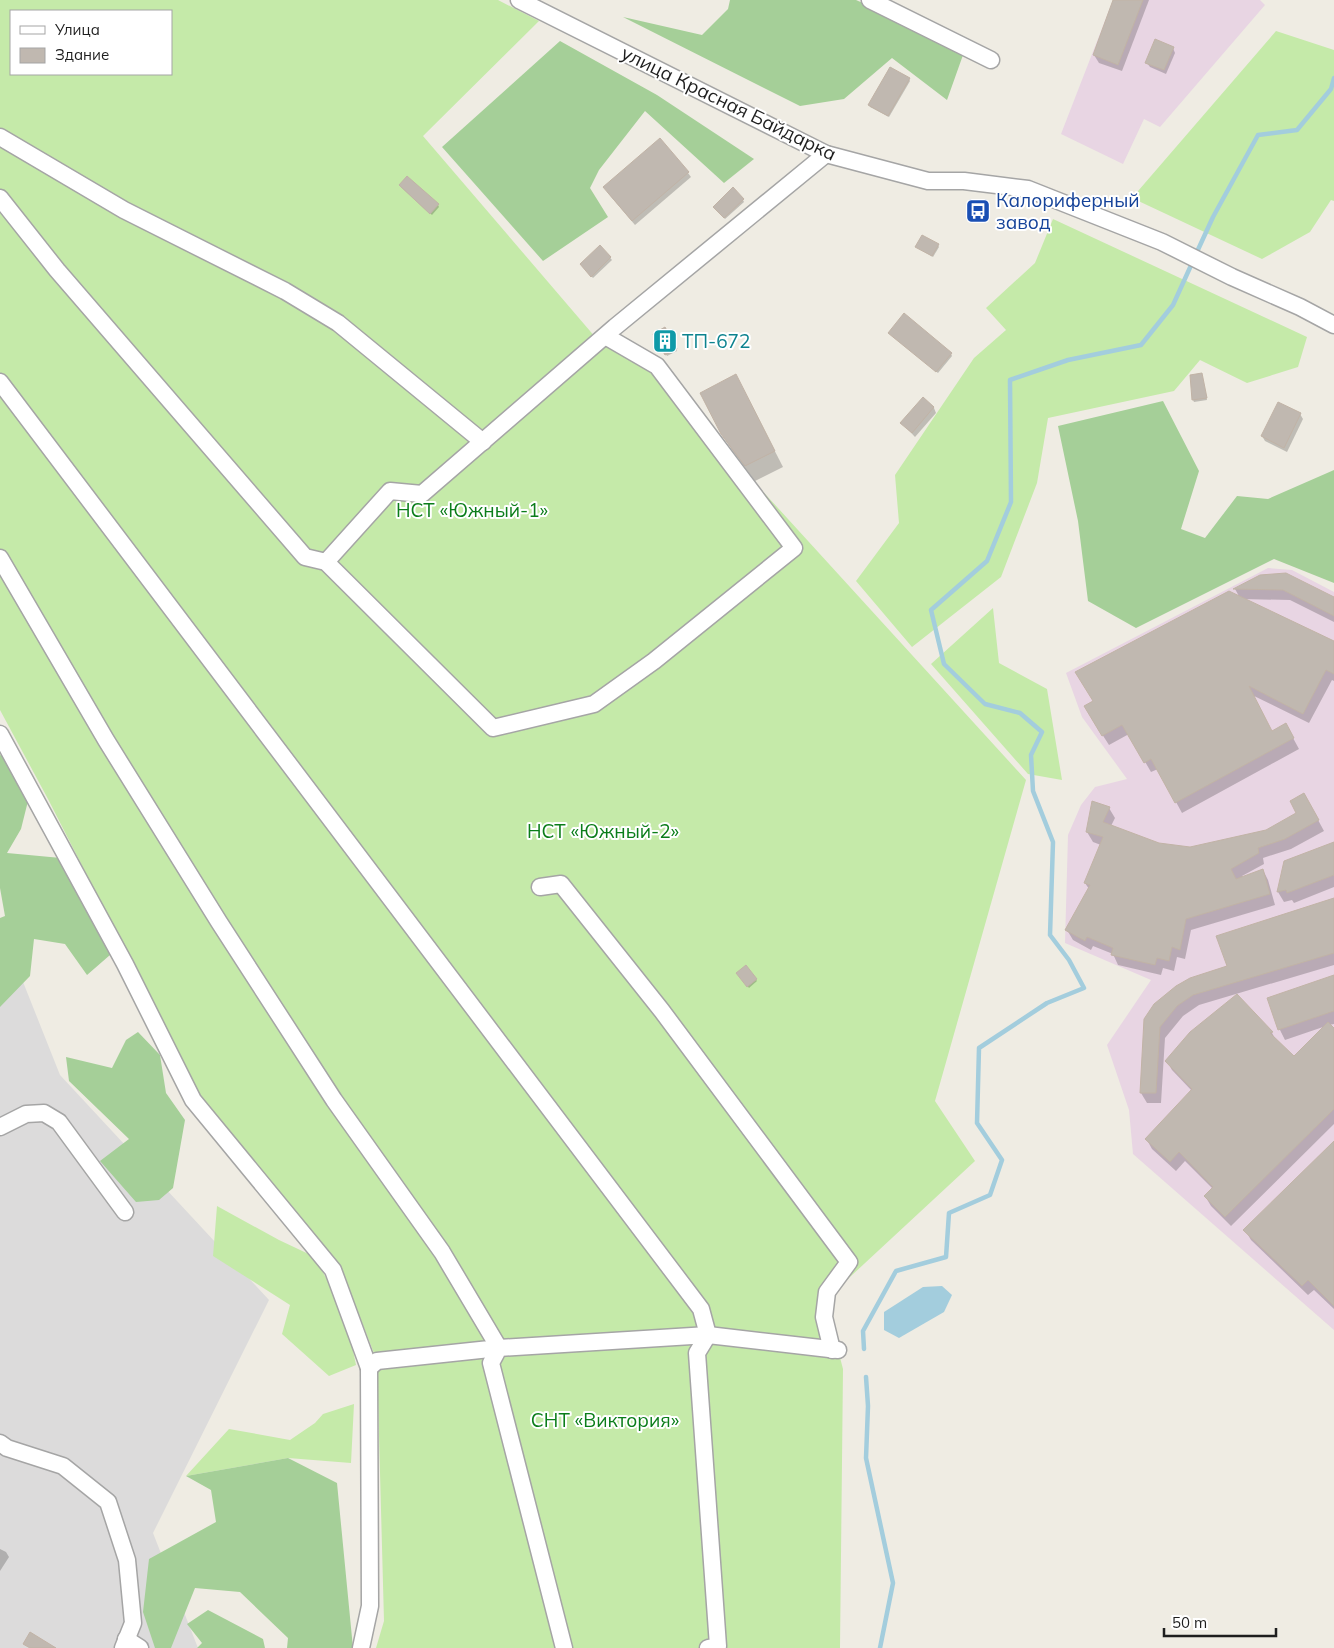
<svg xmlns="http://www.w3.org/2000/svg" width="1334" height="1648" font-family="Mulish,sans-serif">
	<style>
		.residential { fill: #dcdbdb }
		.industrial { fill: #e8d5e3 }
		.grass { fill: #c5eaa9; fill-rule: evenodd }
		.forest { fill: #a5cf98 }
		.water { fill: #a3cddd }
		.shadow { fill: #0003 }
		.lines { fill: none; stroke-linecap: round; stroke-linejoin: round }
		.stream { stroke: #a3cddd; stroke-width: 4.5 }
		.building { fill: #c0b8b0; stroke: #c1b3a6 }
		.minor-casing { stroke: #a5a5a5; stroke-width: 19 }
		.minor { stroke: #fff; stroke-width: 16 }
		.labels { text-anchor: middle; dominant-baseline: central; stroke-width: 4; stroke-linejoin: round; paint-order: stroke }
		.street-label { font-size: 19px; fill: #1e1e1e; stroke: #fff }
		.transit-label { font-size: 19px; fill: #164399; stroke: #fff; text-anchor: start }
		.culture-label { font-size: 19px; fill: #0d838f; stroke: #fff; text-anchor: start }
		.park-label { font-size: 19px; fill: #0b7d1a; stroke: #fff }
	</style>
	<rect width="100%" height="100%" fill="#efece3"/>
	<path class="residential" d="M0,924L60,1075L269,1300L153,1533L198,1648H0Z"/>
	<g class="industrial">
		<path d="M1113,0H1260L1265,5L1160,127L1144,119L1123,164L1061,134Z"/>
		<path d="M1268,568L1292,570L1334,592V1330L1133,1154L1129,1110L1107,1045L1151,980L1065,943L1068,835L1081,805L1095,787L1127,779L1082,717L1066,673Z"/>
	</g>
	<g class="grass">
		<path d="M0,0H498L539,21L423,136L596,338L653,371L1026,780L935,1101L975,1161L837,1289L824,1331L838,1350L843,1369L840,1648H376L384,1621L377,1361L342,1271L205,1107L48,799L0,710ZM11,11H171V74H11Z"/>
		<path d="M1276,31L1334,50V201L1331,200L1310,232L1262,259L1132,198Z"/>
		<path d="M1053,219L1307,337L1298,367L1247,383L1200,360L1174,391L1048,418L1037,483L1001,577L912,647L856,581L899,523L895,475L974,358L1006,330L986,308L1035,263Z"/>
		<path d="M993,608L999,663L1047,689L1062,780L1028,774L931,664Z"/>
		<path d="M217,1206L279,1240L315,1257L346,1316L356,1365L329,1376L282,1334L290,1305L213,1256Z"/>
		<path d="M354,1404L351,1463L288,1458L186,1476L229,1429L290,1440L315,1423L323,1414Z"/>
	</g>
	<g class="forest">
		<path d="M730,0H856L883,12L963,55L947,100L892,58L844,99L800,106L623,17L702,35L728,9Z"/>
		<path d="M560,41L657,95L754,159L724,183L645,111L599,170L590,188L608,217L543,261L442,147Z"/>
		<path d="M1163,401L1199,471L1181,529L1205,538L1237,496L1268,499L1334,470V583L1274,559L1136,628L1088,601L1078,521L1058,426Z"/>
		<path d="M0,755L7,757L29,797L21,829L7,853L61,858L112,948L110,955L87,975L65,944L34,939L30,976L0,1007V918L5,916L0,888Z"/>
		<path d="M138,1032L160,1055L166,1093L185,1120L173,1188L159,1200L136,1202L100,1161L129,1139L69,1081L66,1057L112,1068L126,1040Z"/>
		<path d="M288,1458L337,1483L353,1648H287L288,1638L240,1592L195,1588L171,1648H155L143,1612L149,1559L216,1522L211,1490L186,1476Z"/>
		<path d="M208,1610L263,1639L265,1648H197L202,1643L187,1624Z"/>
	</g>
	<path class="water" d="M942,1286L952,1295L944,1312L899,1338L884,1330V1312L923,1287Z"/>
	<g class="shadow">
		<path d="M1115,0H1149L1122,71L1099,63L1094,55Z"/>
		<path d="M1173,48L1175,53L1166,74L1150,67L1147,63Z"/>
		<path d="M909,79L910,81L889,117L870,107L869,105Z"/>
		<path d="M688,173L691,177L635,225L607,192Z"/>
		<path d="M407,177L438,205L439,207L432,215L401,187Z"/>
		<path d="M743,200L744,202L725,219L715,209Z"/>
		<path d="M938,245L939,247L933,257L917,247Z"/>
		<path d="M600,246L612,260L593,278L582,266Z"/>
		<path d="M665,329L677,351L667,356L655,335Z"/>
		<path d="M891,335L951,354L952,356L938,373Z"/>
		<path d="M1202,376L1207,400L1194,402L1193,400Z"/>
		<path d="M744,391L783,467L755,481L732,450L722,434Z"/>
		<path d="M923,399L934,408L936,413L915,437L902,423Z"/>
		<path d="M1300,414L1303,419L1287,452L1265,441L1262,436Z"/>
		<path d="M1260,576L1334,598V622L1290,600L1241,599L1334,642V681L1332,680L1309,723L1252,695L1272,733L1286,725L1299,749L1182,813L1158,769L1151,772L1129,734L1109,745L1091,717L1240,598L1235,589Z"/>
		<path d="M1304,794L1324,831L1291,849L1263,858L1264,864L1242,876L1243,878L1263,870L1268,880L1275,905L1191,930L1185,959L1177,957L1174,971L1163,968L1161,975L1118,965L1113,954L1093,946L1091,950L1073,940L1067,930L1089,889L1085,883L1101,845L1093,842L1087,832L1109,808L1115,818L1111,826L1159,844L1190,848L1267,831L1298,814Z"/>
		<path d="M1334,843V887L1294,903L1292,900L1284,902L1278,892L1285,862Z"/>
		<path d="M1334,899V965L1199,1005L1183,1016L1165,1038L1161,1103H1147L1141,1093L1145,1020Z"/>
		<path d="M746,967L757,981L749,988L739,975Z"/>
		<path d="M1334,977V1024L1329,1025L1334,1030V1124L1231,1226L1211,1206L1205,1196L1213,1189L1185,1161L1176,1171L1152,1149L1147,1140L1192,1091L1172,1070L1167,1061L1237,995L1272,1033L1277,1042L1294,1058L1326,1026L1285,1040L1280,1030L1269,999Z"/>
		<path d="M1334,1143V1309L1314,1290L1308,1295L1251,1240L1245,1230Z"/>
		<path d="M0,1549L6,1552L9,1557L0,1571Z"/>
	</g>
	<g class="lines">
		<g class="stream">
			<path d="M1196,254L1213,217L1258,135L1297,130L1331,89L1334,78"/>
			<path d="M864,1349L863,1331L896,1271L946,1257L949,1213L990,1195L1002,1160L977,1123L979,1048L1047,1003L1084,988L1069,960L1050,935L1053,842L1033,791L1031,755L1042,732L1020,713L985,704L944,664L931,610L987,561L1011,502L1010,380L1068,360L1141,345L1173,305L1193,261"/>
			<path d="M866,1377L868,1406L866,1458L893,1583L880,1648"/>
		</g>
	</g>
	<g class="building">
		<path d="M1113,0H1143L1118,65L1093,55Z"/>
		<path d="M1155,39L1174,47L1164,70L1145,63Z"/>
		<path d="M890,67L910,78L888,116L868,105Z"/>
		<path d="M660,138L689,172L632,221L603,187Z"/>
		<path d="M407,176L439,204L430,214L399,185Z"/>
		<path d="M733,187L744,199L724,218L713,207Z"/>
		<path d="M922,235L939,244L932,256L915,247Z"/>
		<path d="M600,245L611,257L591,277L580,264Z"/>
		<path d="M904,313L952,353L936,372L888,333Z"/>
		<path d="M665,327L677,349L665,355L653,334Z"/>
		<path d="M1202,373L1207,398L1192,400L1190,375Z"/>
		<path d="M736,374L775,451L745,466L721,434L700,393Z"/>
		<path d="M923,397L934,407L912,433L900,423Z"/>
		<path d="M1278,402L1301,413L1284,448L1261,436Z"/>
		<path d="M1286,573L1334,597V616L1283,590L1233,589L1260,575Z"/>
		<path d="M1229,591L1334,641V674L1326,670L1303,714L1249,686L1272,731L1286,723L1294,738L1175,803L1151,759L1144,763L1122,725L1102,736L1084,706L1093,701L1075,672Z"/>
		<path d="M1304,793L1319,820L1285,839L1258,848L1259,853L1231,869L1236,879L1263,869L1270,894L1186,919L1180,950L1172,947L1169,961L1157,958L1155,965L1111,955L1113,948L1087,937L1085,941L1065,930L1090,885L1084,883L1103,837L1086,832L1092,801L1110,807L1103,822L1159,843L1190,847L1266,830L1296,813L1290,801Z"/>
		<path d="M1334,842V875L1287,893L1286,890L1277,892L1284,861Z"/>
		<path d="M1334,898V953L1193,995L1177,1006L1160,1027L1156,1093H1140L1144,1019L1154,1004L1176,986L1190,978L1227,966L1216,936Z"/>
		<path d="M746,965L757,979L747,987L736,973Z"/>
		<path d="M1334,975V1011L1278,1030L1267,998Z"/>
		<path d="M1237,994L1273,1032L1270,1033L1294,1056L1328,1022L1334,1028V1109L1225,1217L1204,1196L1213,1187L1179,1152L1170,1162L1145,1139L1192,1089L1165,1061L1190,1032Z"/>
		<path d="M1334,1141V1306L1308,1280L1302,1286L1243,1230Z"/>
		<path d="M30,1632L56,1648H30L23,1644Z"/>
	</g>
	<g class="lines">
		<defs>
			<g id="minor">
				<path d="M519,0L826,154L928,181H964L1028,189L1162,242L1232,277L1300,307L1334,325"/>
				<path d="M870,0L991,60"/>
				<path d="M0,137L124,210L285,291L338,323L483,442"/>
				<path d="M0,198L57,270L305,557L326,562L493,728L594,704L654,661L794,548L657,366L607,337"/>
				<path d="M0,382L701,1309L708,1335L697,1353L718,1646L708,1648"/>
				<path d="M0,558L106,740L219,922L334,1100L442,1252L499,1348L377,1361L369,1368L333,1270L193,1100L125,964L0,734"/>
				<path d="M326,562L390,491L422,494L615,327L826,154"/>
				<path d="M540,887L561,884L662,1011L849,1262L827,1292L824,1317L832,1350"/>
				<path d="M0,1127L26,1114L44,1113L59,1122L125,1212"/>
				<path d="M0,1443L7,1448L63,1466L108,1502L127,1560L133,1623L123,1648"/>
				<path d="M126,1639L140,1648"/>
				<path d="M361,1648L370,1606L369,1368"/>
				<path d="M564,1648L491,1363L499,1348L708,1335L838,1350"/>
			</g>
		</defs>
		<use href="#minor" class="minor-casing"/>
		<use href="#minor" class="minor"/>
	</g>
	<defs>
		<symbol id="bus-square" viewBox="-11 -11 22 22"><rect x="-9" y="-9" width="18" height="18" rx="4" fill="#1a4fb4" stroke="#fff"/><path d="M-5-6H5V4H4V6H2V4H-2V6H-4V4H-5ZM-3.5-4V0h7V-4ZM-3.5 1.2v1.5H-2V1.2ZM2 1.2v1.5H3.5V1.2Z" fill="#fff"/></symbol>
		<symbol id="building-square" viewBox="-11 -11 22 22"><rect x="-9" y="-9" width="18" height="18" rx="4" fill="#0f9aa8" stroke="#fff"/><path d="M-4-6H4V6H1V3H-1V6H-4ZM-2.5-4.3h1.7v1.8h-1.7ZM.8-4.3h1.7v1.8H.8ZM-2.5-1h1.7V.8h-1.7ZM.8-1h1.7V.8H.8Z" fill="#fff"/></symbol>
	</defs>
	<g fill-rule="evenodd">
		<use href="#bus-square" x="964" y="197" width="28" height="28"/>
		<use href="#building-square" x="651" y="327" width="28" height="28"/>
	</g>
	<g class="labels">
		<g class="street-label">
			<text transform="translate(729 103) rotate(26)">улица Красная Байдарка</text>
		</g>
		<g class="transit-label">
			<text x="996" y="200">Калориферный<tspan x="996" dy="22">завод</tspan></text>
		</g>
		<g class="culture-label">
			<text x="682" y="341">ТП-672</text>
		</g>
		<g class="park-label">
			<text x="472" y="510">НСТ «Южный-1»</text>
			<text x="603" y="831">НСТ «Южный-2»</text>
			<text x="605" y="1420">СНТ «Виктория»</text>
		</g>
	</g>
	<rect x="10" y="10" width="162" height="65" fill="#ffffff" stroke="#a5a5a5"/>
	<rect x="20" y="26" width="25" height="8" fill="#ffffff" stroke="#a5a5a5"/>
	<text x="55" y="35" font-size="15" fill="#1e1e1e">Улица</text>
	<rect x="20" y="48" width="25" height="15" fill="#c0b8b0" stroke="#a5a5a5"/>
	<text x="55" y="60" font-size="15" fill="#1e1e1e">Здание</text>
	<path d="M1164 1628v8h112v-8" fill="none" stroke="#1e1e1e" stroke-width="2.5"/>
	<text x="1172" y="1628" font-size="15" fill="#1e1e1e" stroke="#ffffff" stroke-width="4" paint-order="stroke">50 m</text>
</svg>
